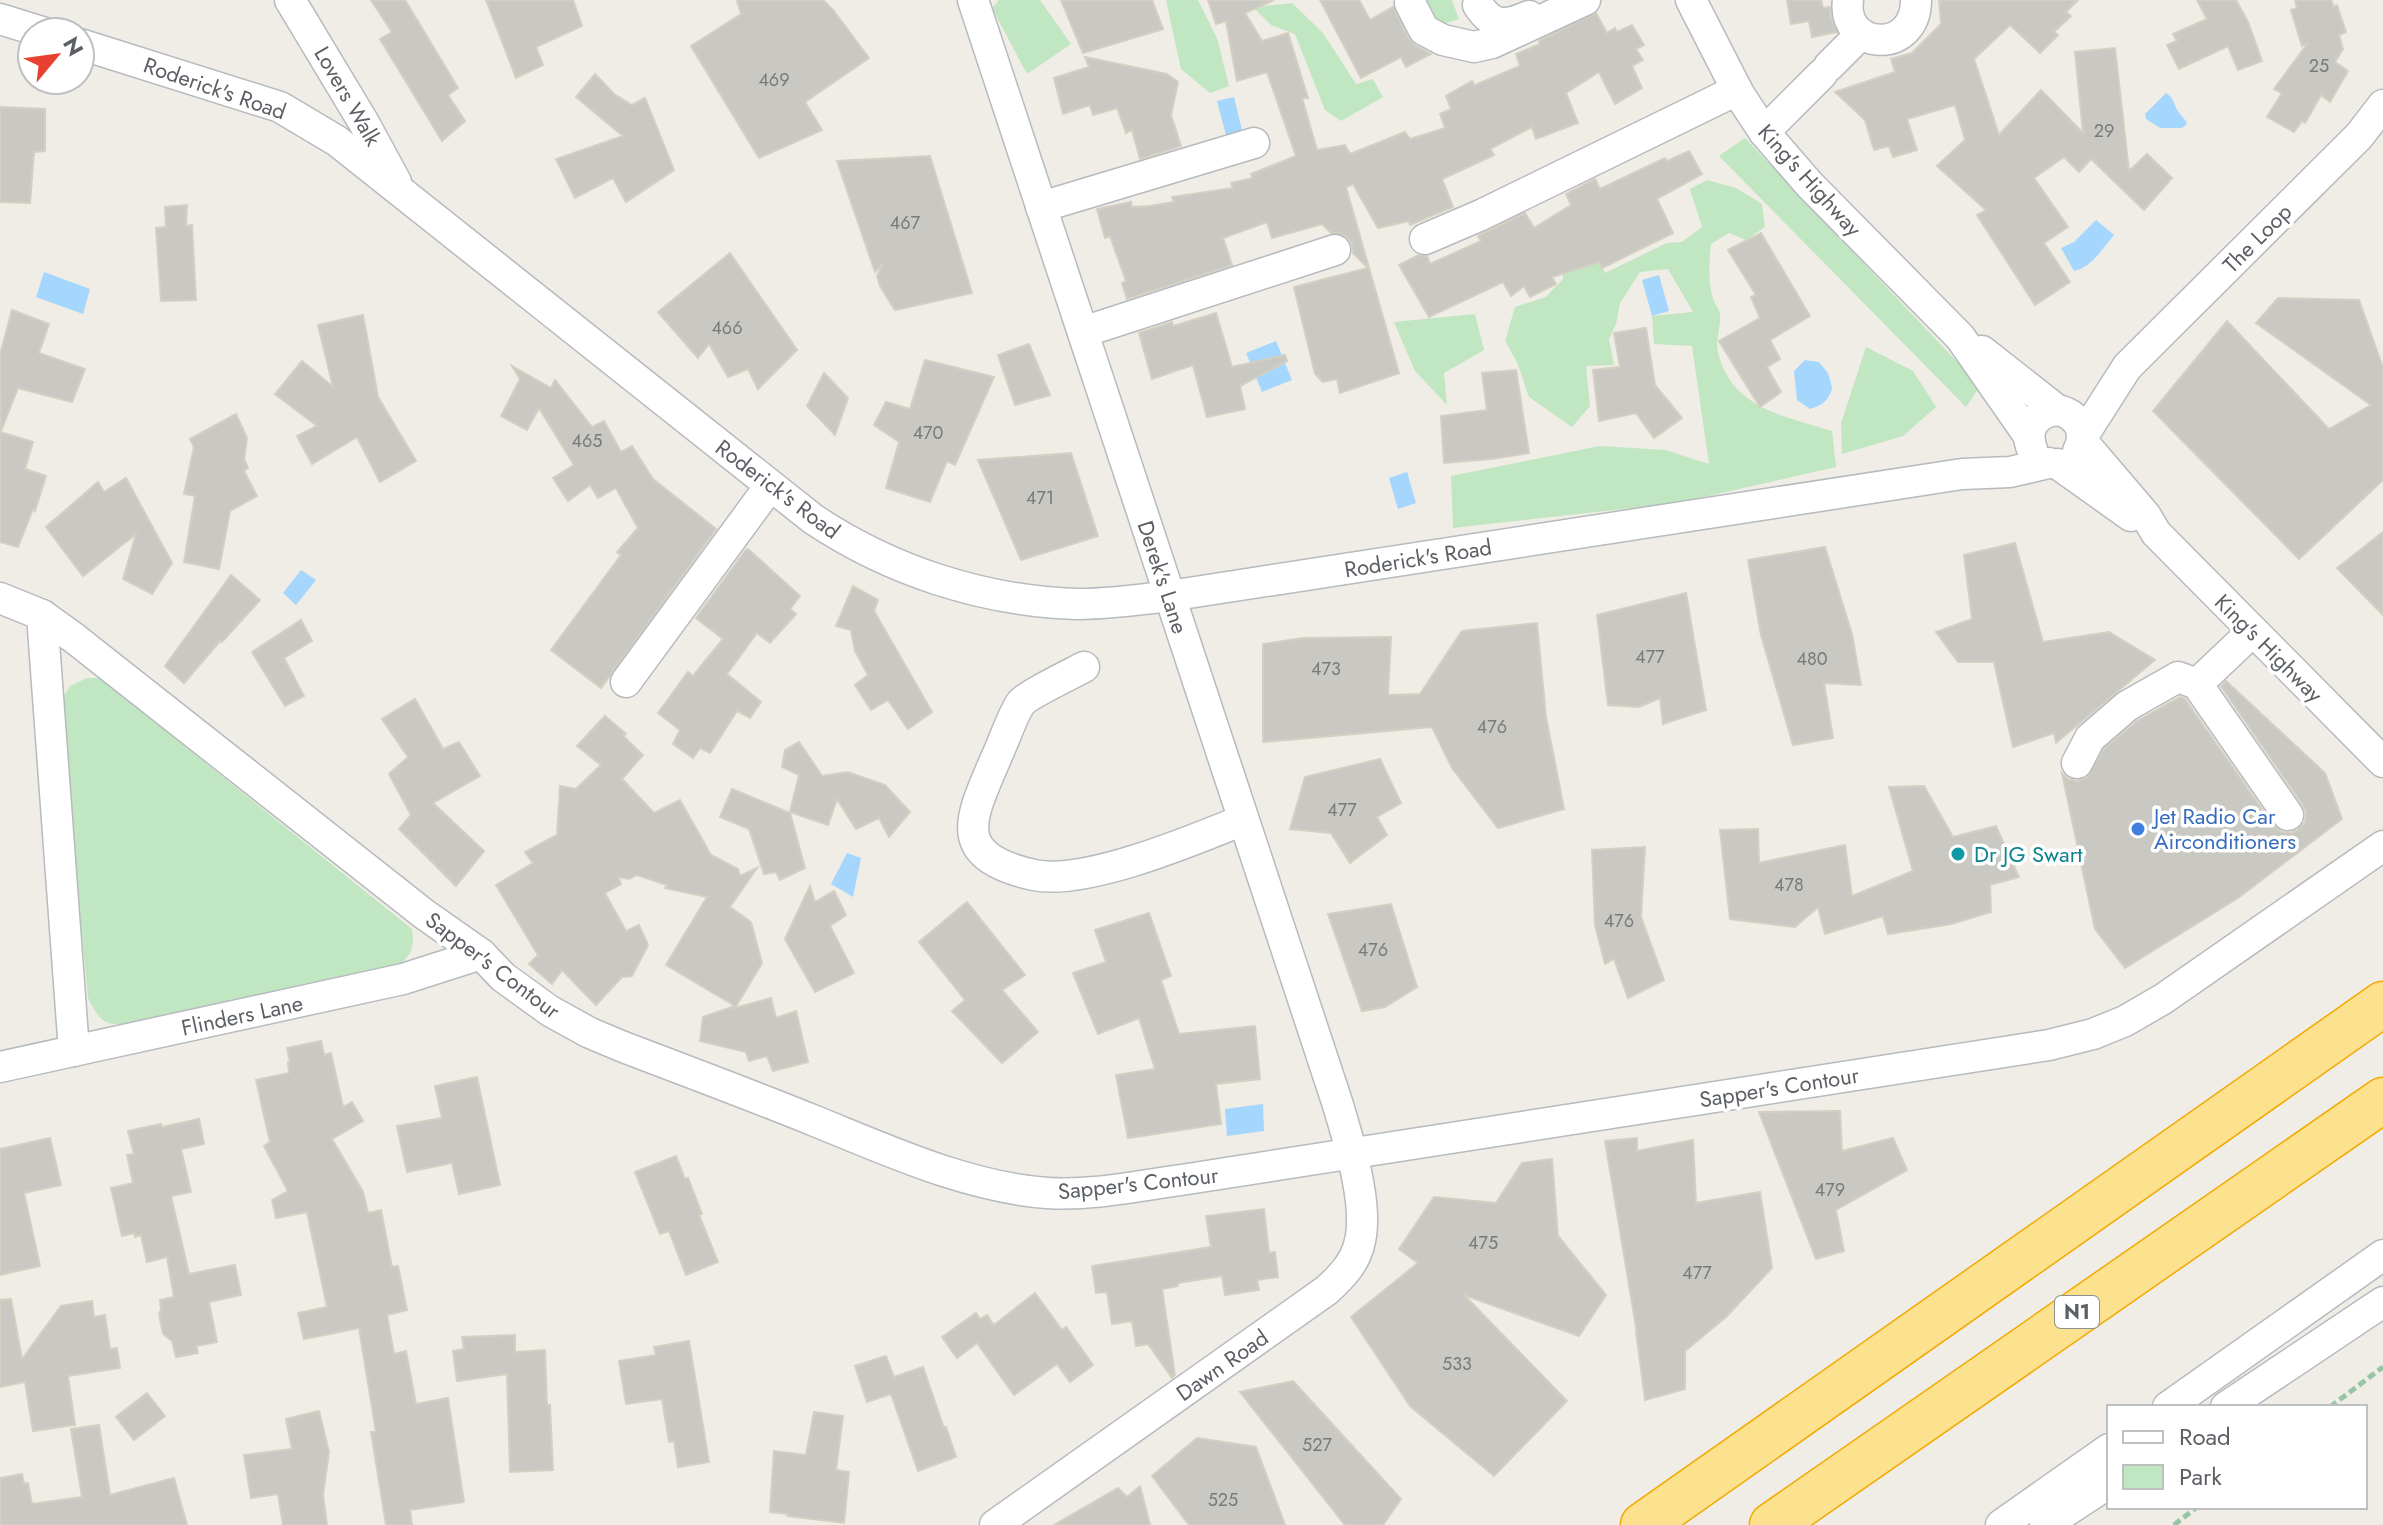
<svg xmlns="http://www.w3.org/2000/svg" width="2383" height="1525" font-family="Jost,sans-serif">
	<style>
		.green { fill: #c1e6c2 }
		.water { fill: #a5d7fe }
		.building { fill: #cac8c2; stroke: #d4cfc3; stroke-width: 2 }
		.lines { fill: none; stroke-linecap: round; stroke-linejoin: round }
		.minor-casing { stroke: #b7babe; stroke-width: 33 }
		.highway-casing { stroke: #f2a901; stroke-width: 47 }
		.path { stroke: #98c5a6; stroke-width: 5; stroke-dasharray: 8 4; stroke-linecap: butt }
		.minor { stroke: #fff; stroke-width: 30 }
		.highway { stroke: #fce18e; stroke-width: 44 }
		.shop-dot { fill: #3f7fe0; stroke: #fff; stroke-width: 3 }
		.culture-dot { fill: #0f9aa8; stroke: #fff; stroke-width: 3 }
		.labels { text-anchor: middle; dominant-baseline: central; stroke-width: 7; stroke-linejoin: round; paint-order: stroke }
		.number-label { font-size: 18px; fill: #787a7c }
		.shield { fill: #fff; stroke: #8d9093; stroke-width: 2 }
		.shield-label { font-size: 20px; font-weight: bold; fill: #5c6065 }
		.street-label { font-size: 22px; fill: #5c6065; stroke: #fff }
		.shop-label { font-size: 22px; fill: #366cbe; stroke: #fff; text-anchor: start }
		.culture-label { font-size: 22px; fill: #0d838f; stroke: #fff; text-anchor: start }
	</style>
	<rect width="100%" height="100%" fill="#efede5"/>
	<g class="green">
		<path d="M999,0H1040L1071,44L1027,74L992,8Z"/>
		<path d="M1166,0H1198L1217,38L1229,86L1210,93L1181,69Z"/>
		<path d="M1417,0H1452L1459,19L1434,27Z"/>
		<path d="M1292,3L1323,33L1356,84L1373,79L1383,97L1341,121L1325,110L1295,34L1271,25L1253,7Z"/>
		<path d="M1745,138L1980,386L1966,407L1719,156Z"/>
		<path d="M1707,180L1736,188L1762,204L1765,227L1746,240L1729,233L1711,244C1709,263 1708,280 1713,299C1715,305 1720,309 1720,316C1721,327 1715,341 1718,352C1731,409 1785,416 1832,431L1836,467L1677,503L1453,528L1451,476L1600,446L1665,450L1709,464L1692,346L1654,344L1652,316L1693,312L1668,269L1640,272L1620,303L1616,324L1609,339L1614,365L1586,366L1590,406L1572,427L1529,397L1517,362L1505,341L1515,307L1546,297L1563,279L1561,256L1582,233L1605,273L1667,243L1682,242L1702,227L1690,189Z"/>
		<path d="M1475,314L1484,350L1444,373L1447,405L1415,371L1394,322Z"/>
		<path d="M1866,347L1913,371L1936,407L1903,436L1842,454L1841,423Z"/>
		<path d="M87,678H100L412,929C415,949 411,955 396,968L131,1023C104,1027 100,1021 88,998L60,702L70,686Z"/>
	</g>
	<g class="water">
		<path d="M2166,93C2175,99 2173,104 2178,111C2181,116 2185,118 2187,124L2182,128H2160L2146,119L2145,114Z"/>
		<path d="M1234,97L1242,130L1226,135L1217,101Z"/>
		<path d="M2096,220L2114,235C2103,248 2091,268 2074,271L2061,248L2074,242Z"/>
		<path d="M44,272L90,289L83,314L36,297Z"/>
		<path d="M1659,275L1669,311L1652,316L1642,280Z"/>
		<path d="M1276,341L1292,380L1262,392L1246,353Z"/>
		<path d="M1805,360L1819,362L1828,373L1832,387C1831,399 1821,406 1810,409L1797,400L1794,371Z"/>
		<path d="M1407,472L1416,503L1398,509L1389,478Z"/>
		<path d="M301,570L316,580L296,605L283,593Z"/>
		<path d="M847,853L861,858L853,897L831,884Z"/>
		<path d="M1263,1104L1264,1131L1227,1136L1225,1109Z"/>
	</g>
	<g class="building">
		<path d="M371,0H405L458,88L448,95L465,121L442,141L380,39L392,32Z"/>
		<path d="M486,0H573L582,26L536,47L543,65L516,78Z"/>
		<path d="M737,0H823L833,10L869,58L805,102L822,130L759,158L691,46L741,14Z"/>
		<path d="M1061,0H1152L1163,29L1083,53Z"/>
		<path d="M1208,0H1274L1245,13L1262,41L1288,33L1308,98H1302L1317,150L1345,145L1350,154L1405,132L1410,139L1445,128L1440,114L1451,109L1446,96L1472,81L1475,85L1520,66L1516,54L1540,44L1539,41L1596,13L1607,33L1615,28L1617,32L1632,25L1644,45L1636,49L1643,60L1632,66L1642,88L1615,104L1599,72L1566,93L1578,123L1536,139L1532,127L1490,149L1494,155L1442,179L1453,207L1410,225L1409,221L1378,228L1353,184L1346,187L1399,373L1340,393L1337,379L1323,382L1315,374L1294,287L1368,268L1353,253L1352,244L1346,236L1339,233H1331L1322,224L1272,238L1267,222L1223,238L1232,265L1127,299L1122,283L1126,281L1110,236L1105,238L1097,209L1131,202L1132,207L1149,206L1174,202L1172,197L1233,188L1231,183L1253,178L1251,174L1296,156L1267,72L1237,81L1226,21L1216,24Z"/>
		<path d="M1320,0H1359L1370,20L1393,7L1409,39L1416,46L1431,54L1406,67L1401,57L1361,78Z"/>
		<path d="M1787,0H1821L1823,8L1830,7L1831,18L1837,32L1812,37L1809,21L1791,24Z"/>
		<path d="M1939,0H2078L2066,12L2071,16L2054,32L2058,35L2040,53L2010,25L1974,59L1999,135L2041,90L2083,133L2075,52L2115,48L2129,171L2147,154L2172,178L2144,210L2091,159L2079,172L2064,157L2034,178L2068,227L2044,243L2070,282L2035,305L1977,215L1986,210L1937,166L1965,140L1955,105L1907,119L1917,150L1893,157L1889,146L1874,150L1865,120L1835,92L1895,72L1891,59L1912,53L1941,24Z"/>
		<path d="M2197,0H2236L2248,22L2262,61L2238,70L2228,46L2179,69L2167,45L2177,41L2173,34L2207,19Z"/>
		<path d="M2295,0H2331L2334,7L2337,5L2346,32L2339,35L2343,49L2335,62L2348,71L2330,102L2321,95L2305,123L2302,121L2294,132L2267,117L2282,93L2274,89L2308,43L2302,46L2291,10L2297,8Z"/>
		<path d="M1085,57L1167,74L1178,82L1171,115L1181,146L1140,159L1132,130L1126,133L1117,108L1093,115L1090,105L1063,114L1054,78L1089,67Z"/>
		<path d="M595,74L614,94L632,105L645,98L674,170L626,202L613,178L575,198L556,159L623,136L576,97Z"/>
		<path d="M0,107L45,109V151L34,152L30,203L0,202Z"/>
		<path d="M1689,151L1702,174L1657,199L1673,233L1602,268L1600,262L1552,277L1556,284L1530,297L1524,286L1511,296L1503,282L1429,317L1399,265L1419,255L1427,256L1430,264L1481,241L1478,236L1525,213L1534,228L1571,205L1566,194L1595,179L1600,189L1665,158L1667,161Z"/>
		<path d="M930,156L972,293L895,310L880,286L877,276L883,264L875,272L837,161Z"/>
		<path d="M187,205L186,226L192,225L196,300L161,301L156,228L166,227L165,207Z"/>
		<path d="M1761,233L1810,316L1770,340L1780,359L1767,367L1781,392L1760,407L1719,341L1760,318L1751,297L1756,295L1728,250Z"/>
		<path d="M730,253L797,350L758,389L748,369L728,377L709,344L698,358L658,312Z"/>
		<path d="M2278,298L2359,300L2383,368V480L2299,559L2153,411L2227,321L2329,429L2371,405L2256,323Z"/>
		<path d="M12,310L49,324L39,353L85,369L72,402L18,388L1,431L0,355Z"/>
		<path d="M1216,313L1232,367L1285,355L1287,361L1240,386L1245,409L1207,417L1193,365L1152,379L1139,333L1172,322L1173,326Z"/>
		<path d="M363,315L378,397L416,461L380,482L357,437L312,464L297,436L317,426L275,394L302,361L333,387L318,325Z"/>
		<path d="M1646,328L1655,385L1682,418L1654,438L1636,413L1599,421L1593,370L1620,367L1614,333Z"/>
		<path d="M1029,344L1050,395L1015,405L998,355Z"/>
		<path d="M925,360L994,377L955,465L947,461L930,502L886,488L899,442L874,425L886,402L910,409Z"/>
		<path d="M512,366L551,388L555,380L592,427L604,421L621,452L632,446L653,479L716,529L601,688L551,650L621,555L617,552L638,528L616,488L598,498L590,485L568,501L553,478L574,465L539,408L527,430L501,416L520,379Z"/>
		<path d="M1516,370L1529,453L1491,459L1444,463L1441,416L1487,410L1482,373Z"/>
		<path d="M824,373L848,398L835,435L807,406Z"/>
		<path d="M236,414L247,438L244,459L248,468L244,471L257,496L230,511L219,569L184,562L195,496L184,494L194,447L190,439Z"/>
		<path d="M0,432L33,442L25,469L46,476L35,511L33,509L18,547L0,542Z"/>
		<path d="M1071,453L1098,536L1021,560L978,460Z"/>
		<path d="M126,478L172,563L152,594L123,579L136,534L83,576L46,527L98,482L104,492Z"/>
		<path d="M2383,532V615L2337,568Z"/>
		<path d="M2015,543L2043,642L2109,632L2155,660L2056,743L2054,733L2013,747L1994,662H1958L1936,632L1972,619L1964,555Z"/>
		<path d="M1825,547L1852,634L1861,685L1824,683L1833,738L1793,745L1761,635L1748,560Z"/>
		<path d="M748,549L800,596L790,609L796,614L770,643L757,633L727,674L761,702L750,718L737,711L710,753L700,748L693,758L673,744L680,730L658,713L688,672L693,676L723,639L696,618L745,551Z"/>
		<path d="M231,575L260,600L222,642L221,640L184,683L165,666Z"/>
		<path d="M853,586L878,600L874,611L932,712L908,729L888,700L871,710L855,685L868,675L855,651L851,630L836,626Z"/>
		<path d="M1686,593L1706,710L1663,724L1660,698L1639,707L1608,705L1597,615Z"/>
		<path d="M301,620L312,641L284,658L304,696L285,706L252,652Z"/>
		<path d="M1537,623L1546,717L1564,809L1498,828L1452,768L1432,727L1263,742V644L1303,638L1391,637L1388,695L1420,694L1462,631Z"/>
		<path d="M2226,681L2325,773L2342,819L2238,898L2125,968L2095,929L2062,773L2068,779L2077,781L2087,778L2104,749L2137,721L2180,697L2185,699L2273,825L2281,832L2290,833L2298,830L2305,822L2306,813L2303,805L2221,686Z"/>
		<path d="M415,699L443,749L459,742L480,776L433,803L484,851L456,886L399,829L411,815L389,774L408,757L382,719Z"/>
		<path d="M605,716L626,734L623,736L643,755L622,779L654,813L680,800L711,855L738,869L740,876L757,868L730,907L751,922L762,963L735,1008L771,998L776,1018L796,1011L808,1062L773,1071L767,1056L749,1061L746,1052L700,1041L703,1017L735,1006L666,965L707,897L665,888L667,885L637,875L629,879L618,877L621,884L605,893L626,931L639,925L648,945L632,976L622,977L596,1005L562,970L552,984L529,964L538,955L496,885L533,863L525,852L557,835L560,786L576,789L601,765L577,746Z"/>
		<path d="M799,742L822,776L848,772L885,785L910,812L889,837L879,818L856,829L837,799L828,825L790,812L799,775L782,767L785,750Z"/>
		<path d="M1380,759L1401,803L1377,817L1387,835L1350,863L1331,833L1290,829L1305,777Z"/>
		<path d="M1924,786L1953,837L1996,826L2019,877L1990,885L1991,912L1951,924L1888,934L1883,916L1825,934L1818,907L1795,927L1730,919L1720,830L1758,829L1759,863L1845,845L1852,896L1913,871L1889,787Z"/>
		<path d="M732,789L790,813L805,868L780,880L776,872L764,874L749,829L720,817Z"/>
		<path d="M1645,847L1641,917L1664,980L1628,998L1614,959L1605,964L1595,925L1592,850Z"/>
		<path d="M810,886L815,902L834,891L846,915L830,926L854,973L815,992L785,939Z"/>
		<path d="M967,902L1025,975L1002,990L1038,1032L1002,1063L952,1011L965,1000L919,942Z"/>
		<path d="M1391,904L1417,987L1385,1007L1362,1011L1328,914Z"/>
		<path d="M1149,913L1171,976L1161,980L1179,1034L1255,1026L1260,1079L1216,1084L1221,1124L1128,1138L1116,1075L1155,1069L1139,1018L1098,1034L1073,973L1106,962L1095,930Z"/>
		<path d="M321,1041L324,1055L331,1053L343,1107L352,1102L363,1121L332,1139L363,1192L368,1213L381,1210L392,1267L398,1266L407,1310L387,1315L394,1354L406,1351L416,1404L448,1398L464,1502L410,1510L412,1525H386L371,1432H376L359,1328L304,1339L298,1313L327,1307L307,1212L276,1218L272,1200L288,1191L264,1146L270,1142L256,1080L289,1073L288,1062H290L287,1048Z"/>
		<path d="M477,1077L500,1185L459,1194L452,1163L407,1172L397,1126L442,1118L435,1086Z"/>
		<path d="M1840,1111L1842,1151L1893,1138L1907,1170L1836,1210L1844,1251L1816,1259L1759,1112Z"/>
		<path d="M199,1119L204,1144L181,1149L191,1192L171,1196L189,1274L235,1265L241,1295L209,1302L217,1342L196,1346L198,1353L176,1357L172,1341L163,1334L159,1314L161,1310L160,1300L174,1297L167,1257L147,1262L141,1235L135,1237L134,1233L122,1236L111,1188L133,1183L127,1155L134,1154L128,1131L161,1124L162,1127Z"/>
		<path d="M50,1138L61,1185L24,1193L40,1266L0,1275V1149Z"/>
		<path d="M1637,1138V1151L1693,1140L1696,1203L1760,1192L1772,1268L1726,1317L1685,1351V1389L1645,1400L1636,1331L1637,1333L1605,1141Z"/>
		<path d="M676,1156L685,1179L688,1178L702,1214L699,1215L718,1262L686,1275L669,1231L660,1234L635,1172Z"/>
		<path d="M1552,1159L1558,1236L1606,1295L1579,1336L1464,1295L1567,1401L1494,1476L1410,1406L1351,1317L1418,1263L1399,1249L1434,1197L1496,1203L1522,1163Z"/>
		<path d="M1264,1209L1269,1253L1275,1252L1278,1277L1257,1280L1259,1290L1225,1295L1222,1276L1178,1283V1286L1162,1289L1175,1375L1172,1378L1148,1344L1136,1346L1132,1321L1112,1324L1107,1292L1096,1293L1092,1266L1211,1247L1206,1216Z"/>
		<path d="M1035,1293L1062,1330L1066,1327L1093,1365L1070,1382L1057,1364L1014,1395L977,1343L957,1358L942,1337L976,1313L980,1319L987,1315L994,1325Z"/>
		<path d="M11,1299L22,1359L61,1306L92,1301L94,1317L105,1315L110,1349L117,1348L120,1368L68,1376L75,1425L33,1431L25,1382L0,1387V1300Z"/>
		<path d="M515,1335V1352L545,1350L547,1405H550L553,1470L510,1472L507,1374L457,1381L453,1351L464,1349L462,1337Z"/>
		<path d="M689,1341L709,1462L678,1467L674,1441L669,1442L662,1399L626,1404L619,1361L656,1355L654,1347Z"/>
		<path d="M886,1356L894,1377L923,1367L944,1428L946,1427L956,1457L918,1471L891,1394L867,1402L855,1366Z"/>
		<path d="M1293,1381L1401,1499L1383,1525H1345L1240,1392Z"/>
		<path d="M147,1393L165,1416L134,1440L116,1417Z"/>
		<path d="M319,1411L329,1452L323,1495L327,1525H283L278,1494L251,1498L244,1455L292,1449L286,1419Z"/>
		<path d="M814,1412L843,1416L836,1470L849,1472L844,1523L787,1516L788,1514L770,1512L774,1451L806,1455Z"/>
		<path d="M99,1425L110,1495L174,1478L187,1525H0V1478L22,1474L24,1484L28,1483L32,1504L82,1497L71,1429Z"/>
		<path d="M1197,1438L1256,1447L1285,1525H1189L1152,1476Z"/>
		<path d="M1140,1486L1150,1525H1054L1118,1488L1127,1497Z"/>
	</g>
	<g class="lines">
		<defs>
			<g id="minor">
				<path d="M290,0L364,123L396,182"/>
				<path d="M973,0L1338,1105C1349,1143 1370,1207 1359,1245C1354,1264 1341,1277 1327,1290L995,1525"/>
				<path d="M1691,0L1739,94L1764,132L1809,184L1960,337L2029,436"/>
				<path d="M1848,0C1841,50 1916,56 1916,0"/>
				<path d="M1410,3L1424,30L1443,40L1474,47L1492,43L1585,0"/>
				<path d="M1478,5C1493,28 1506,26 1529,16"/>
				<path d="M0,19L42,32"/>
				<path d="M80,44L280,107L337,141L813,519C891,571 983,601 1077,604C1108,604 1139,600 1169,596L1962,474L2010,472L2049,463"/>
				<path d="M1829,66L1861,34"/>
				<path d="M1764,132L1822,74"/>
				<path d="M1041,207L1254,143"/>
				<path d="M1425,239L1481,215L1737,90"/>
				<path d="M1083,332L1335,250"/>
				<path d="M1982,351L2057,410C2078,414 2088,432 2078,451"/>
				<path d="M2083,436L2127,367L2359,136L2383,105"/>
				<path d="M2082,441L2146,516L2156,533L2383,762"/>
				<path d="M2032,449C2024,429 2036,412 2057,410"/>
				<path d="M2058,464L2131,516"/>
				<path d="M0,598L42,615L74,638L424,914L481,954L503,977L550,1011L590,1033L621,1046C686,1071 751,1095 815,1121C889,1151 967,1187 1047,1193C1092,1196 1137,1186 1181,1180L2049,1045L2093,1034L2125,1021L2163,999L2383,846"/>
				<path d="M42,615L74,1051"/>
				<path d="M1084,667C1073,673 1027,695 1021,703C1014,711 1002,746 996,758C970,819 949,856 1034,875C1084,886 1194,840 1243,820"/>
				<path d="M626,682L770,486"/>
				<path d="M2197,684L2253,631"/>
				<path d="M2077,763L2090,738L2127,706L2178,677L2197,684L2288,815"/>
				<path d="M0,1067L403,979L481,954"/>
				<path d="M2168,1407L2383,1255"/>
				<path d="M2226,1407L2383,1302"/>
				<path d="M2001,1525L2109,1449"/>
				<path d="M2045,1525L2109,1483"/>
			</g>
			<g id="highway">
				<path d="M1643,1525L2383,1004"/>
				<path d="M1772,1525L2383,1100"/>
			</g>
		</defs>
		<use href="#minor" class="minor-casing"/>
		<use href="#highway" class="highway-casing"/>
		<g class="path">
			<path d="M2330,1407L2383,1367"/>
			<path d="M2174,1525L2197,1507"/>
		</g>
		<use href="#minor" class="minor"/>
		<use href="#highway" class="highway"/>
	</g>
	<circle class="shop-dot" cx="2138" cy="829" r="8"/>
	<circle class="culture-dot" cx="1958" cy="854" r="8"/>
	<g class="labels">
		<g class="number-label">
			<text x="2319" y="66">25</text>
			<text x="774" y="80">469</text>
			<text x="2104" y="131">29</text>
			<text x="905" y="223">467</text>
			<text x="727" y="328">466</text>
			<text x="928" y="433">470</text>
			<text x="587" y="441">465</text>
			<text x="1040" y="498">471</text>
			<text x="1650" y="657">477</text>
			<text x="1812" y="659">480</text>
			<text x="1326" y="669">473</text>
			<text x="1492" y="727">476</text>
			<text x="1342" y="810">477</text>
			<text x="1789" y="885">478</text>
			<text x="1619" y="921">476</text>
			<text x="1373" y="950">476</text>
			<text x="1830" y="1190">479</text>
			<text x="1483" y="1243">475</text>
			<text x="1697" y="1273">477</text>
			<text x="1457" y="1364">533</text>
			<text x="1317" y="1445">527</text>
			<text x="1223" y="1500">525</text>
		</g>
		<rect class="shield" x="2055" y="1296" width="44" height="32" rx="6"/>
		<g class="shield-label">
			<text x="2077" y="1312">N1</text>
		</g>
		<g class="street-label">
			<text transform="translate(215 88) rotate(19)">Roderick's Road</text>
			<text transform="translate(348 96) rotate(60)">Lovers Walk</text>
			<text transform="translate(1810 180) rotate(48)">King's Highway</text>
			<text transform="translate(2257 238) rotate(-45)">The Loop</text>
			<text transform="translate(778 489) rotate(37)">Roderick's Road</text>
			<text transform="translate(1418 558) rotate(-9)">Roderick's Road</text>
			<text transform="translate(1163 577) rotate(72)">Derek's Lane</text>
			<text transform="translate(2269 648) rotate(45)">King's Highway</text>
			<text transform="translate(493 965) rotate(37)">Sapper's Contour</text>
			<text transform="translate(242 1015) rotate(-12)">Flinders Lane</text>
			<text transform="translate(1779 1087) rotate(-9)">Sapper's Contour</text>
			<text transform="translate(1138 1183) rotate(-6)">Sapper's Contour</text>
			<text transform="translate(1222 1365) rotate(-35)">Dawn Road</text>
		</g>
		<g class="shop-label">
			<text x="2154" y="816">Jet Radio Car<tspan x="2154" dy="25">Airconditioners</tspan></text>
		</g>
		<g class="culture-label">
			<text x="1974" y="854">Dr JG Swart</text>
		</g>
	</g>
	<rect x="2107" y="1405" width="260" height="104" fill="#ffffff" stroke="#bebfc1" stroke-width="2"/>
	<rect x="2123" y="1431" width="40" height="12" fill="#ffffff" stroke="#bebfc1" stroke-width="2"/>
	<text x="2179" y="1445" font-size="24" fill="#5c6065">Road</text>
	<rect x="2123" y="1465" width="40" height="24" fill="#c1e6c2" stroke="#bebfc1" stroke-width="2"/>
	<text x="2179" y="1485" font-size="24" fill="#5c6065">Park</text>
	<g transform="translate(56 56) rotate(61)"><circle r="38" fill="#ffffff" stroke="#bebfc1" stroke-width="2"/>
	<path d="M0-6L14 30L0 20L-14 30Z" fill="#e84131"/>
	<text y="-12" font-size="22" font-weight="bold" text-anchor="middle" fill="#5c6065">N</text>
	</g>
</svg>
